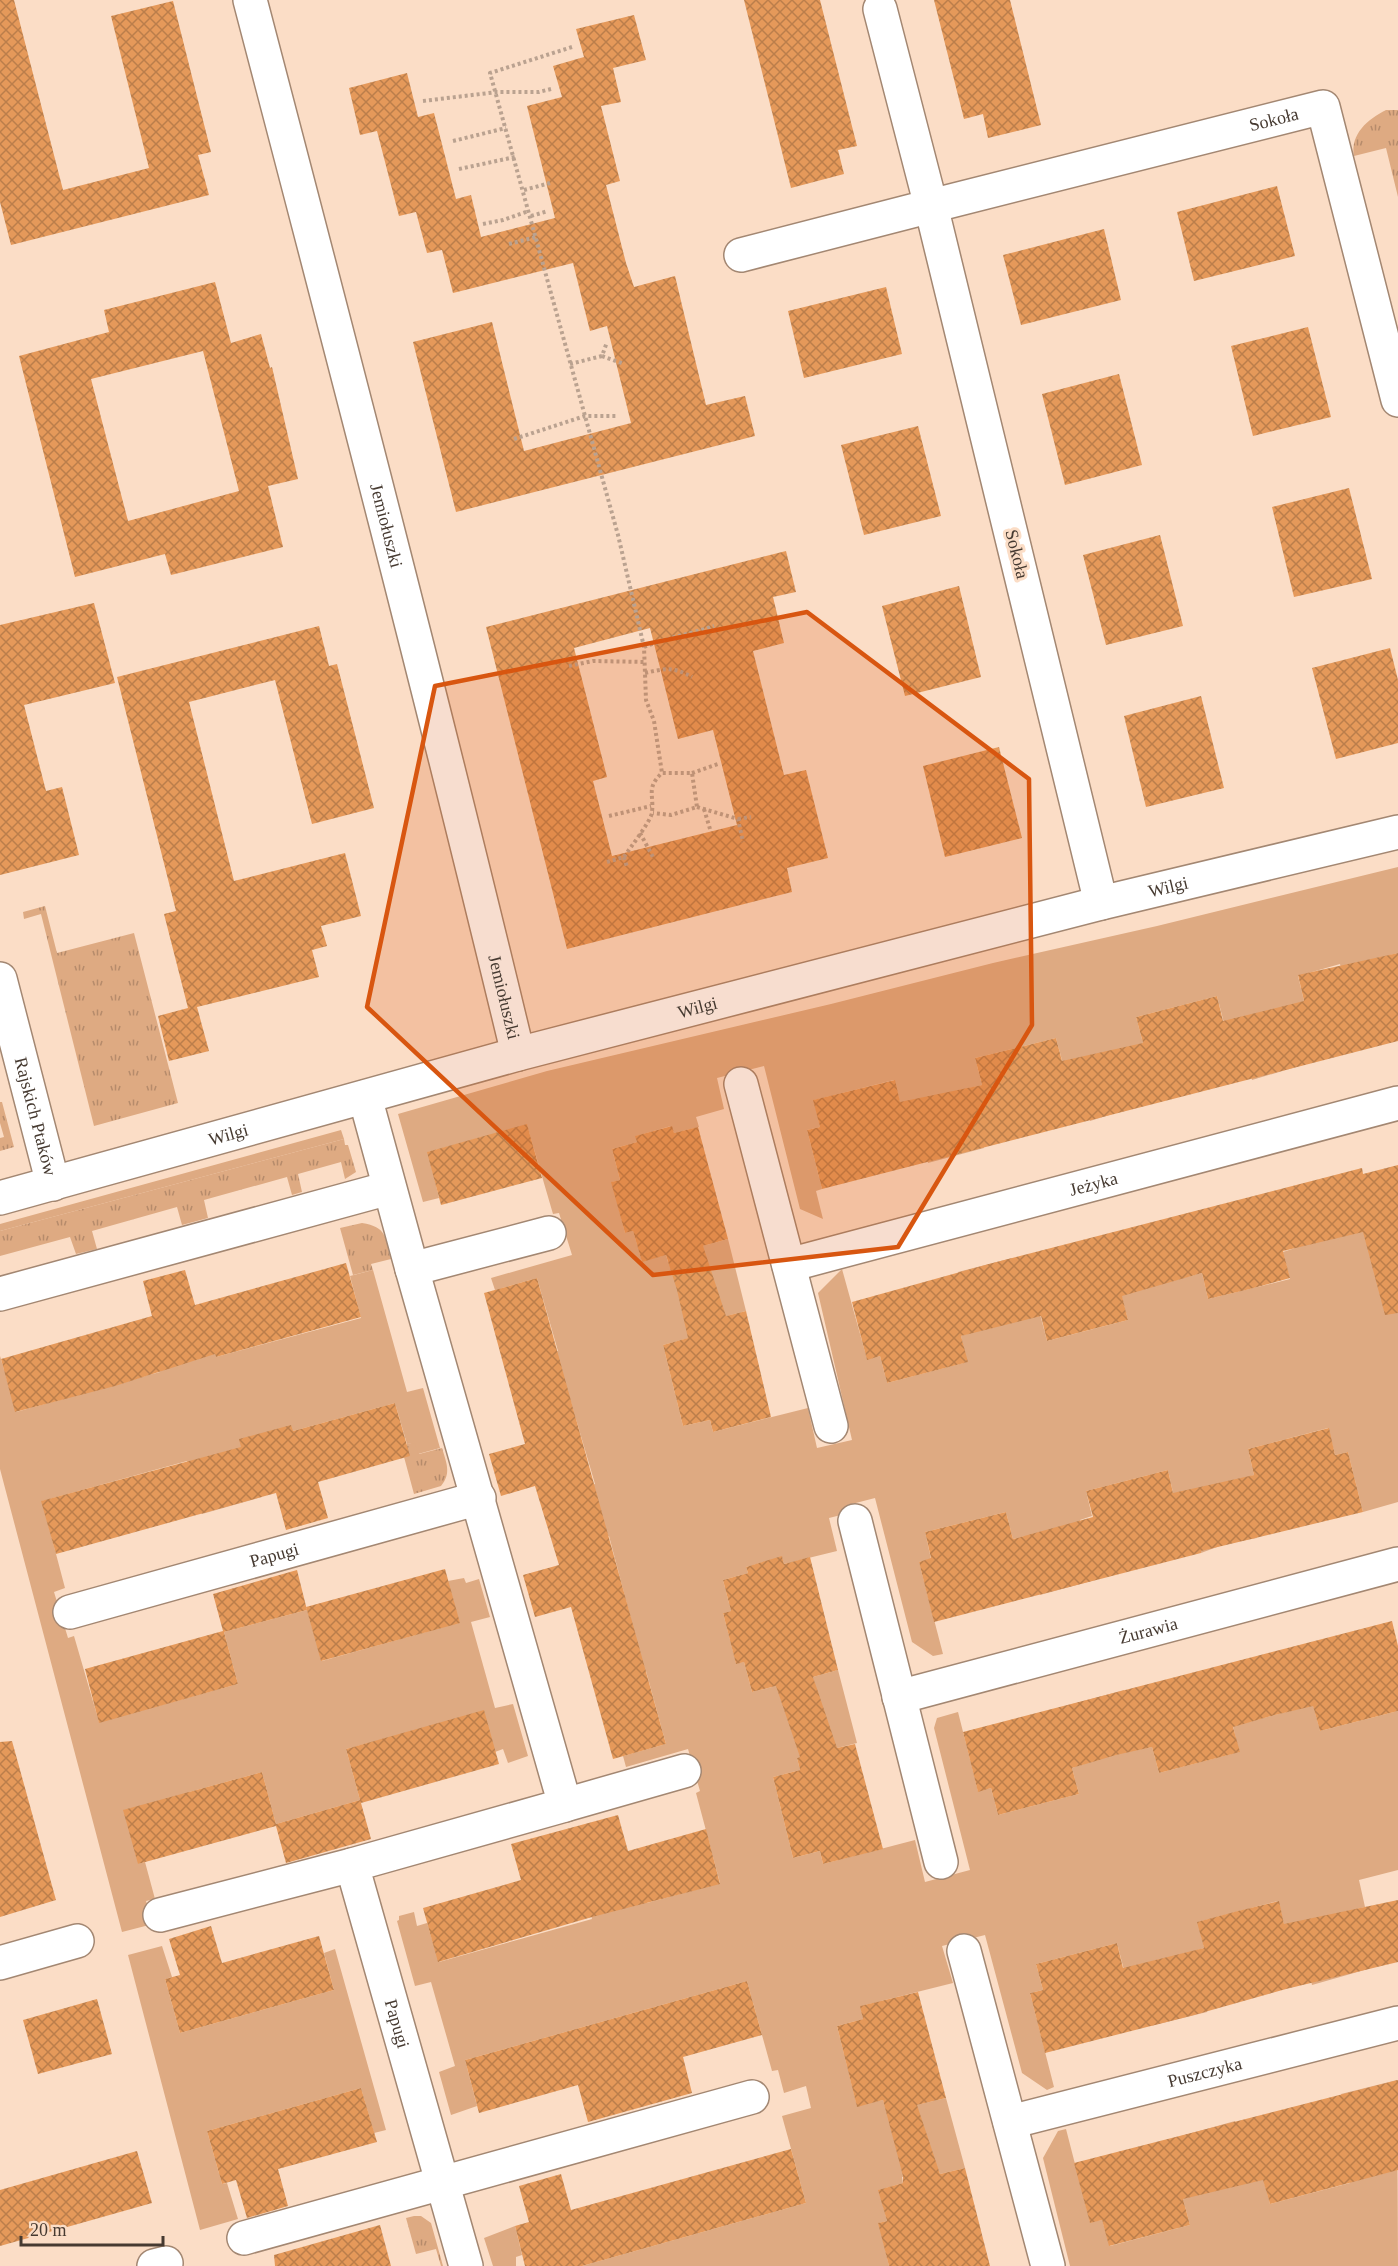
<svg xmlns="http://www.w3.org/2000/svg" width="1398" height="2266" font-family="Georgia,serif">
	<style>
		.grass { fill: url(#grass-tufts) }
		.garden { fill: #deaa82 }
		.building { fill: url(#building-cross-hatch); fill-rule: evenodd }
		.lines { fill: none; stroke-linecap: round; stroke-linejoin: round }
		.minor-casing { stroke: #a38772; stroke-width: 36 }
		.path { stroke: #baa290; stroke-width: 4; stroke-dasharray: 3 3; stroke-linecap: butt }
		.minor { stroke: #fff; stroke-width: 33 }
		.marked { fill: #d85610; fill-opacity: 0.2; stroke: #d85610; stroke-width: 4.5; stroke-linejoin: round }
		.labels { text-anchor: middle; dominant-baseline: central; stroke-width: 6; stroke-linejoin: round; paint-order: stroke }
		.street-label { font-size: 18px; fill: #463a31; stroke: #fbddc6 }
	</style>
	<defs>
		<pattern id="grass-tufts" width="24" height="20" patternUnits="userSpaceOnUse" patternTransform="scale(1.5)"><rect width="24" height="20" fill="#deaa82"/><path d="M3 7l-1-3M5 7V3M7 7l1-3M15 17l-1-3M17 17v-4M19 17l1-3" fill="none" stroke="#b68b6b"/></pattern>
		<pattern id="building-cross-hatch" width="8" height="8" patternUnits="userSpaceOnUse" patternTransform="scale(1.5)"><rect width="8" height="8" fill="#e5995a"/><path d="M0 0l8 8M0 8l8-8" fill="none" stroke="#bb7e4b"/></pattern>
	</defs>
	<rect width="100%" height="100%" fill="#fbddc6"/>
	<g class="grass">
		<path d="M1386,110H1398V197L1386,148L1354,156C1350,134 1368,119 1386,110Z"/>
		<path d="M45,906L57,953L134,933L178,1103L94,1126L41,914L24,919L23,912Z"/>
		<path d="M0,1102H2L14,1147L0,1151V1138L4,1137L0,1123Z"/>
		<path d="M344,1139L345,1145H348L356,1172L345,1179L341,1162L298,1174L302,1192L292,1195L287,1177L204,1200L208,1218L182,1225L177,1207L92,1231L97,1249L76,1254L70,1237L0,1256V1231Z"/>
		<path d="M362,1223C387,1227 385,1237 391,1259L371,1264L373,1270L353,1275L340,1228Z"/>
		<path d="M416,1442L419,1454L442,1448C446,1462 452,1473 441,1486L414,1494L404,1457L407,1444Z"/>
		<path d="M414,2216H421L431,2223L443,2266H441L436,2249L416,2254L406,2218Z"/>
	</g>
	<g class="garden">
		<path d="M1398,867V953L1367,961L1342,972L1340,964L1298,976L1304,1001L1306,1064L1252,1080L1237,1020L1224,1023L1217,996L1136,1017L1143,1043L1119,1112L1090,1121L1075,1061L1063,1064L1056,1038L975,1058L982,1085L969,1088L984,1148L928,1163L913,1104L901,1107L894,1080L814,1100L820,1127L807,1130L822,1189L816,1191L823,1219L800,1209L764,1066L717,1078L724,1109L696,1117L699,1127L674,1133L671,1126L636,1136L637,1142L612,1149L620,1180L612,1182L625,1233L633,1231L642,1261L666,1255L668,1262L703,1246L728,1239L746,1311L687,1326L689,1338L663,1345L683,1426L710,1420L713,1432L808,1408L817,1448L852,1440L818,1293L842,1269L867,1359L880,1356L887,1383L967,1362L961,1336L973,1332L958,1272L1012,1258L1027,1317L1040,1314L1047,1341L1128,1320L1121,1294L1202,1273L1208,1299L1290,1279L1283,1252L1295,1248L1280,1189L1398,1250V1502L1363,1512L1348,1452L1335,1455L1328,1428L1248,1449L1254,1475L1242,1479L1257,1538L1225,1544L1201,1553L1187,1494L1174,1497L1168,1470L1086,1491L1092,1516L1080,1520L1095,1580L1040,1595L1025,1536L1013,1539L1006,1512L925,1532L931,1559L919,1562L943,1654L933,1656L912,1642L875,1498L848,1505L849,1513L829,1518L837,1551L784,1564L782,1557L746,1567L748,1573L723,1580L731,1611L723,1613L736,1663L744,1662L752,1692L776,1686L815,1684L813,1677L838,1670L857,1743L797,1758L800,1770L773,1777L793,1858L820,1851L823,1864L915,1840L925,1882L970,1870L934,1728L937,1718L958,1712L978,1791L991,1788L998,1815L1079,1794L1072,1768L1084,1764L1069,1705L1124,1690L1139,1749L1152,1747L1159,1773L1239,1752L1233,1726L1313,1705L1320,1731L1398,1711V1870L1359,1880L1365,1907L1353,1910L1368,1969L1312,1985L1298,1925L1285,1928L1278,1901L1198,1922L1204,1948L1191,1952L1207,2012L1151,2026L1136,1967L1124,1970L1117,1943L1036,1964L1043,1990L1030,1993L1054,2087L1047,2090L1022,2073L985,1935L942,1946L953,1983L861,2006L863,2019L837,2026L857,2106L883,2100L887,2112L946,2098L965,2168L940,2174L937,2167L902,2177L903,2183L879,2190L887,2221L879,2223L889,2266H582L806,2203L782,2116L811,2108L806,2086L784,2093L778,2070L772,2071L747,1981L465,2060L477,2106L451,2115L439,2072L455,2066L431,1982L415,1986L397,1921L399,1920V1916L414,1912L417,1926L427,1923L439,1962L592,1919L581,1875L632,1851L647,1903L720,1883L696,1793L700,1791L688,1749L626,1767L623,1756L666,1744L646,1671L603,1683L631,1619L609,1536L566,1548L553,1496L595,1484L571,1402L516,1363L558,1351L537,1278L495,1290L491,1278L572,1255L559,1213L553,1214L527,1125L428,1152L439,1198L423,1202L398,1114L547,1071L831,1004L993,963L1157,926Z"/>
		<path d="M341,1130L344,1139L0,1231V1224Z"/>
		<path d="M373,1270L407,1392L423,1388L440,1448L418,1454L415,1443L407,1444L395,1403L293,1431L254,1469L262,1497L202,1514L187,1461L42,1501L65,1588L54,1592L68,1638L74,1636L99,1722L238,1684L224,1632L307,1610L322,1661L426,1632L448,1581L464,1578L466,1583L479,1579L490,1617L471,1622L495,1708L513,1704L528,1756L508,1763L503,1749L495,1752L380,1740L346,1749L360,1800L276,1824L262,1772L189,1792L138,1864L145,1862L155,1899L146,1901L153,1924L122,1932L0,1469V1356L16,1412L160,1372L202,1306L216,1357L361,1318L350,1276Z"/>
		<path d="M162,1946L172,1977L165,1979L180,2033L334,1990L324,1953L335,1949L386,2130L374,2133L361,2088L207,2131L222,2184L227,2183L238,2219L200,2230L128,1955Z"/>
		<path d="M1397,2080L1398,2266H1070L1043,2158L1058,2131L1066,2129L1090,2222L1102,2220L1110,2246L1190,2225L1183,2199L1181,2136L1235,2121L1251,2181L1263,2178L1270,2204L1350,2183L1344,2157L1357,2153L1341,2094Z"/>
		<path d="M515,2226L522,2255L516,2257V2266H493L484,2238Z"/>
	</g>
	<g class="building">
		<path d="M0,0H14L63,190L149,168L111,16L173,1L211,152L198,155L209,195L11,245L0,202Z"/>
		<path d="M744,0H820L857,146L838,150L844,174L791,188Z"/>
		<path d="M934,0H1010L1041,125L988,138L983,114L964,119Z"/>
		<path d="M634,15L646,60L613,68L621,102L601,106L620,181L606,185L626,263L634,287L675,276L706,405L745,396L755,436L456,512L413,342L492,322L524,451L631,423L607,326L590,331L573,263L453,293L442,250L427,253L416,212L399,216L377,131L360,135L349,88L407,73L418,117L434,113L456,199L471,195L481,237L555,218L527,106L562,97L553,66L584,57L576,29Z"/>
		<path d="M1277,186L1295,256L1194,281L1177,212Z"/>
		<path d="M1104,229L1121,300L1021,325L1003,255Z"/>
		<path d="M215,282L231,343L261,334L270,368L272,367L298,479L268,486L283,547L171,575L165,554L75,577L19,356L109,332L104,310ZM203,351L239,491L128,521L91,379Z"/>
		<path d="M886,287L902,354L804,378L788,311Z"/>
		<path d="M1308,327L1331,417L1253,436L1231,346Z"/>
		<path d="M1119,374L1142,465L1065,485L1042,394Z"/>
		<path d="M918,426L941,516L864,535L841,445Z"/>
		<path d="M1349,488L1372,579L1294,597L1272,507Z"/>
		<path d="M1160,535L1183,626L1106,645L1083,555Z"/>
		<path d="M786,551L796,592L773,597L784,643L753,651L784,775L806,770L828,858L787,868L792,892L567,949L486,627ZM650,628L678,739L713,730L737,825L612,856L593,781L607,777L574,648Z"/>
		<path d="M959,586L981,677L905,696L882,606Z"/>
		<path d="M94,603L115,683L24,705L46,791L62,787L79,855L0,875V625Z"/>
		<path d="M319,626L329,666L337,664L374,808L312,824L275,680L189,702L234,881L345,853L361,916L321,926L327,946L312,950L319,977L197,1007L209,1051L169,1061L158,1016L188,1008L164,914L176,911L117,677Z"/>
		<path d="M1390,648L1398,680V743L1336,759L1312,668Z"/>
		<path d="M1201,696L1224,788L1146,807L1124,716Z"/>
		<path d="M999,747L1022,838L945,857L923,766Z"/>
		<path d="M1398,953V1041L822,1189L807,1130L820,1127L813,1100L895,1080L900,1102L982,1085L975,1058L1056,1038L1062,1061L1143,1043L1136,1017L1217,996L1223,1021L1304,1001L1298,975Z"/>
		<path d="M527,1124L542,1178L441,1205L427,1152Z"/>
		<path d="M672,1126L674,1133L698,1127L728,1239L703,1246L726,1316L746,1311L771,1417L713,1432L710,1420L683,1426L663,1345L688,1338L677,1290L666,1255L642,1262L633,1231L625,1233L611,1182L620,1180L612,1149L637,1142L635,1136Z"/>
		<path d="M1398,1165V1313L1385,1315L1363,1232L1283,1251L1290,1278L1250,1289L1208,1299L1202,1273L1122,1296L1128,1320L1089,1330L1047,1341L1041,1316L961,1336L968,1362L887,1383L880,1356L867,1360L852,1302L989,1264L1362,1168L1363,1174Z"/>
		<path d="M346,1263L361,1317L216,1357L215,1354L115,1386L15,1412L1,1359L152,1316L143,1281L185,1270L195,1305Z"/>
		<path d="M537,1278L666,1744L613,1759L571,1607L535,1617L523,1575L559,1565L535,1486L501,1496L489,1454L525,1444L484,1293Z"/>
		<path d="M395,1403L410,1456L318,1482L328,1518L286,1530L276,1493L56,1554L41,1501L241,1447L239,1439L291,1425L293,1431Z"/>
		<path d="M1329,1428L1335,1455L1348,1452L1363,1512L1201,1551V1553L934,1622L919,1562L931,1558L925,1532L1006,1512L1013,1539L1093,1517L1086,1491L1168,1470L1173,1493L1254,1475L1248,1449Z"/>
		<path d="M782,1556L784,1564L810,1557L838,1670L813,1677L837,1748L855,1744L883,1849L823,1864L820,1851L793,1858L773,1777L800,1770L797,1758L800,1757L776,1686L752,1692L744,1662L736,1664L723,1613L731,1611L723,1580L748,1573L746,1567Z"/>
		<path d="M445,1569L460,1623L321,1661L306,1607Z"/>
		<path d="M297,1570L307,1610L224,1632L238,1684L99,1723L85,1669L223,1631L213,1594Z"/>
		<path d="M1392,1621L1398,1646V1711L1320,1731L1313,1706L1275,1715L1233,1727L1240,1752L1159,1773L1152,1747L1116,1755L1072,1768L1079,1794L998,1815L991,1788L978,1792L963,1732Z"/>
		<path d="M484,1710L499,1764L361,1803L371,1839L286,1863L276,1826L138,1864L123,1810L262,1772L276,1824L360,1800L346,1749Z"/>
		<path d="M12,1741L56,1900L0,1917V1742Z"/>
		<path d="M618,1815L628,1851L706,1829L720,1884L592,1917L438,1962L423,1908L521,1880L511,1844Z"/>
		<path d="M1398,1900V1962L1286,1989L1194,2015L1045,2053L1030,1993L1043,1990L1036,1964L1117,1943L1123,1968L1204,1948L1197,1922L1238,1911L1279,1901L1284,1924Z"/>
		<path d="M211,1926L222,1963L319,1936L334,1990L180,2033L165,1979L180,1975L169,1939Z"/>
		<path d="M747,1981L762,2035L683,2057L692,2093L588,2122L578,2085L479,2113L465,2060Z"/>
		<path d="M918,1992L946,2098L917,2105L940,2174L965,2168L990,2266H889L878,2223L887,2221L878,2190L903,2183V2176L883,2100L857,2107L837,2026L863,2019L860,2006Z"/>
		<path d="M97,1999L112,2054L38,2074L23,2020Z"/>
		<path d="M1398,2080V2170L1270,2204L1263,2180L1183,2199L1190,2225L1109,2246L1102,2220L1090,2223L1074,2163Z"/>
		<path d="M361,2088L377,2142L278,2169L288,2206L247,2218L236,2180L222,2184L207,2131Z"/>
		<path d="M791,2149L806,2203L582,2266H525L515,2226L529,2222L519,2186L561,2174L571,2210Z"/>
		<path d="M137,2151L152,2203L0,2246V2190Z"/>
		<path d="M380,2225L391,2266H275L274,2255Z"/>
	</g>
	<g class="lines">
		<defs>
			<g id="minor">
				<path id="s1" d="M250,0C342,351 433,701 518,1054"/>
				<path d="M741,255L931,206L880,9"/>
				<path id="s2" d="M1101,903L931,206L1323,107L1398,400"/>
				<path id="s3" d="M0,979L53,1184"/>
				<path d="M741,1084L831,1426"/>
				<path id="s4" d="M365,1097L412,1269L565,1805L352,1865L466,2266"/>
				<path id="s5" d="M0,1198L518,1054L1101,903L1398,832"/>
				<path id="s6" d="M789,1265L1398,1103"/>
				<path d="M412,1269L549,1233"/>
				<path d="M0,1294L389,1188"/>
				<path d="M855,1521L941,1862"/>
				<path id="s7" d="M70,1612L479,1498"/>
				<path id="s8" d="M899,1697L1398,1564"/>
				<path d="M565,1805L684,1771"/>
				<path d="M160,1915L352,1865"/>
				<path d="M964,1951L1048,2266"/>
				<path d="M0,1963L77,1941"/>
				<path id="s9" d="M1010,2122L1398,2023"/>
				<path d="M244,2238L752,2097"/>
				<path d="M154,2266L166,2263"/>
			</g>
		</defs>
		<use href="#minor" class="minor-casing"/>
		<g class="path">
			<path d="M572,47L490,73L618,535L644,647L646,700L654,721L662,773"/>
			<path d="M423,101L497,92H539L551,89"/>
			<path d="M453,141L506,128"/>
			<path d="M459,169L515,157"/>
			<path d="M524,190L550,183"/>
			<path d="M531,216L548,211"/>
			<path d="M483,224L503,220L529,211"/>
			<path d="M509,244L536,237"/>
			<path d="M602,356L624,364"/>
			<path d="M570,364L602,356L607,342"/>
			<path d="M514,439L585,416H617"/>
			<path d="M644,647C667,638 690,634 714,626"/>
			<path d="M569,666L593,661L645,662"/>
			<path d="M645,673C666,668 673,667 692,677"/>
			<path d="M692,773L718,764"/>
			<path d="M697,807L738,819L743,842"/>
			<path d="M704,809L710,829"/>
			<path d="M609,816L651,806"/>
			<path d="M738,819L751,817"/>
			<path d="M640,833L653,857"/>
			<path d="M624,857L627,867"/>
			<path d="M607,862L624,857C629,849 652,820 652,812C654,794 646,788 662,773H692L697,807L671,815L653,813"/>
		</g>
		<use href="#minor" class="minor"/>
	</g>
	<path class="marked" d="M807,612L1029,779L1032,1025L898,1247L653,1275L367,1007L435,686Z"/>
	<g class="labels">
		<g class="street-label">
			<text stroke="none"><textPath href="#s2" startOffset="1071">Sokoła</textPath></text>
			<text stroke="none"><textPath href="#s1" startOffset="543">Jemiołuszki</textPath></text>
			<text transform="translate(1017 554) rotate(76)">Sokoła</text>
			<text stroke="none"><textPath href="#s5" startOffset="1209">Wilgi</textPath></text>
			<text stroke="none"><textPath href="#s1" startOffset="1029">Jemiołuszki</textPath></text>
			<text stroke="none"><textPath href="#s5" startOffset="723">Wilgi</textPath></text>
			<text stroke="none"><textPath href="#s3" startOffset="142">Rajskich Ptaków</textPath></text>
			<text stroke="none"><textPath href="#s5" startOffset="237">Wilgi</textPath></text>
			<text stroke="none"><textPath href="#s6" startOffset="315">Jeżyka</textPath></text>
			<text stroke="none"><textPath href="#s7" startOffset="212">Papugi</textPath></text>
			<text stroke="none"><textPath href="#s8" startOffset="258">Żurawia</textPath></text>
			<text stroke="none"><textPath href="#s4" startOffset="1122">Papugi</textPath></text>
			<text stroke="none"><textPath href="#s9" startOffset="201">Puszczyka</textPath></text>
		</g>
	</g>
	<path d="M21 2236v9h142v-9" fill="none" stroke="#463a31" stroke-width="3"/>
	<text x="30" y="2236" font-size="18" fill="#463a31" stroke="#fbddc6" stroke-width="4.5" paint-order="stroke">20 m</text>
</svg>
